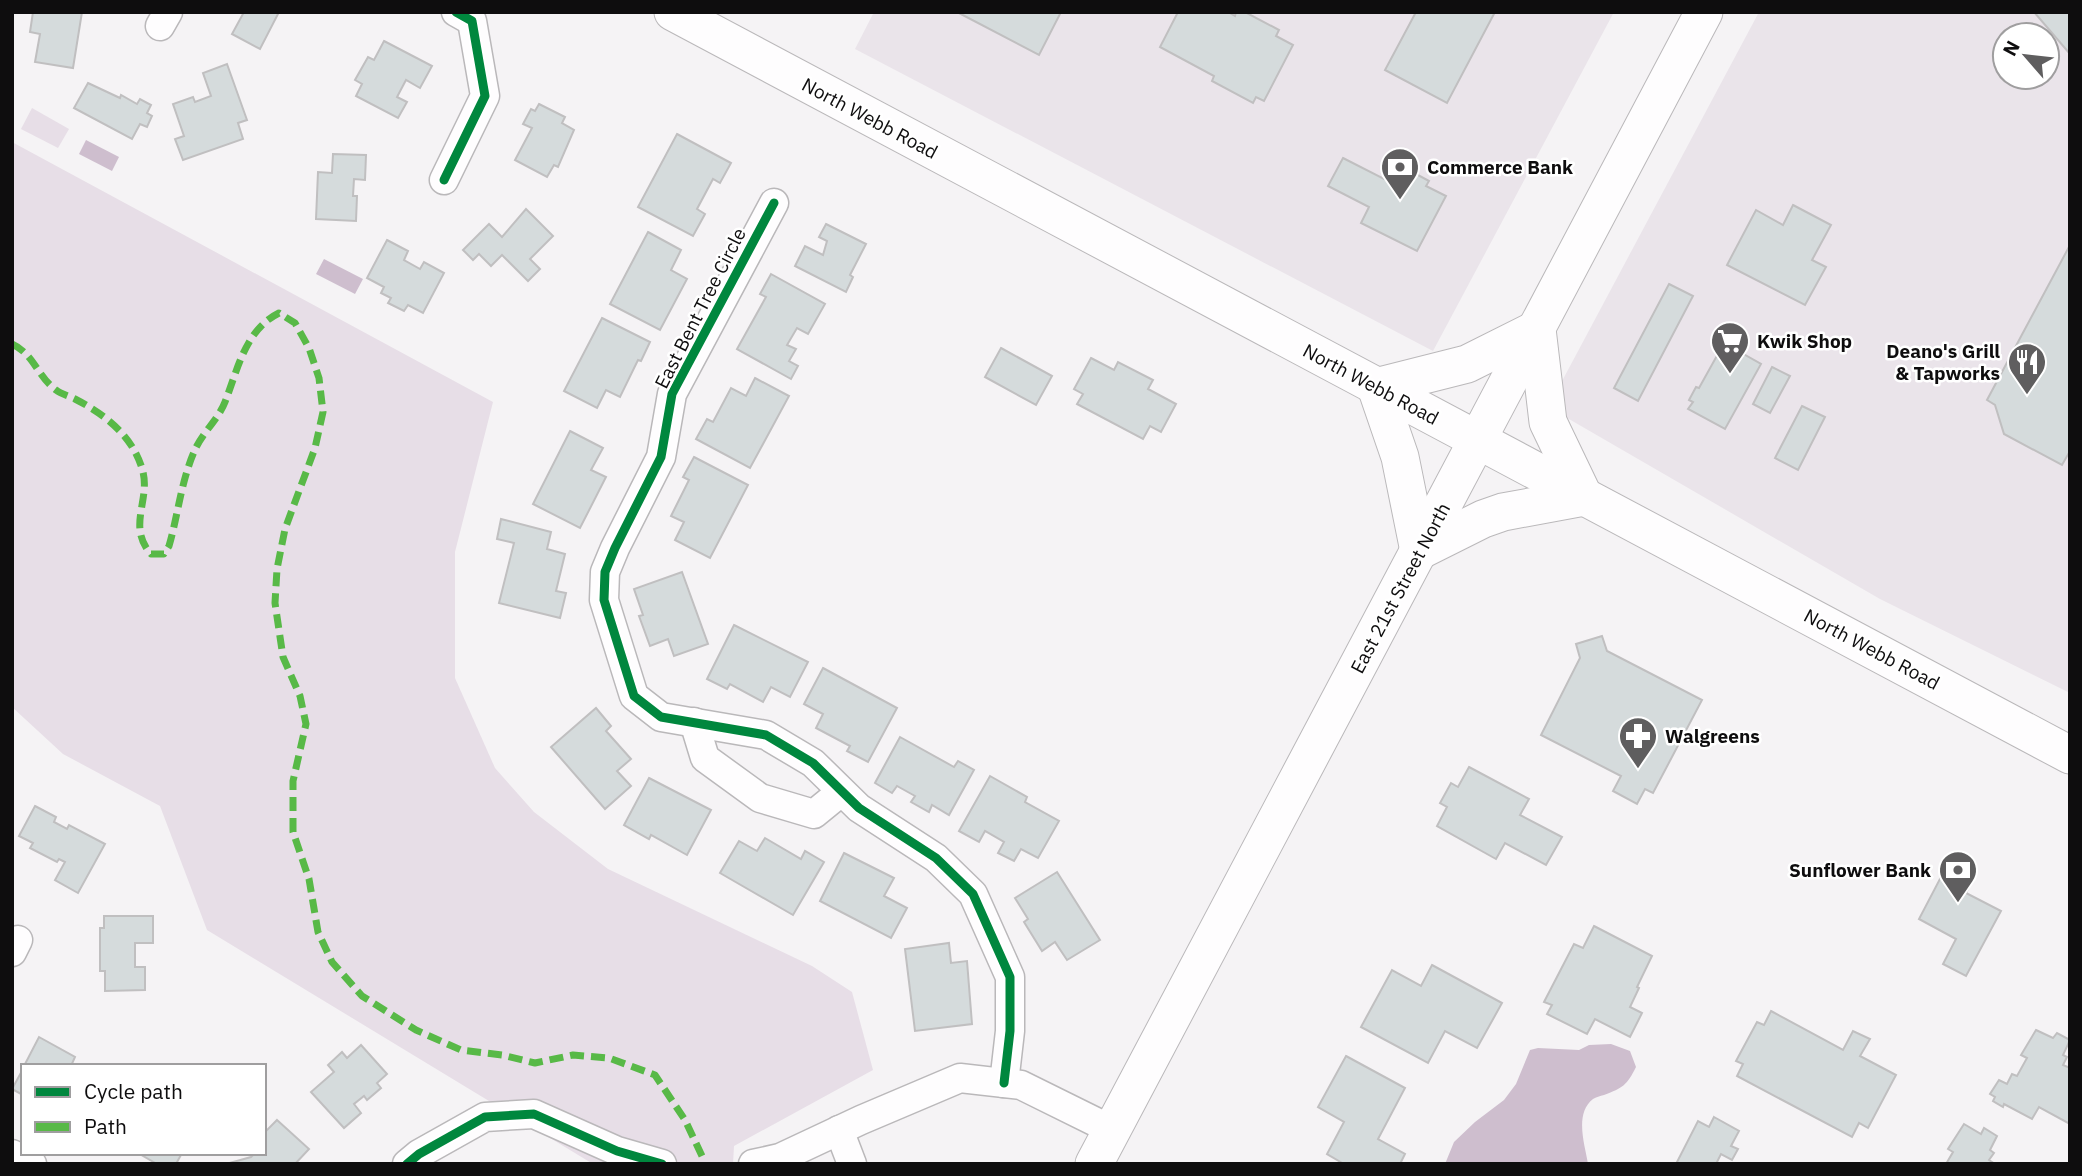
<svg xmlns="http://www.w3.org/2000/svg" width="2082" height="1176" font-family="'IBM Plex Sans',sans-serif">
	<style>
		.built { fill: #eae4ea; fill-rule: evenodd }
		.green { fill: #e7dee7 }
		.water { fill: #cebece }
		.building { fill: #d5dbdc; stroke: #c0bfc0; stroke-width: 2 }
		.lines { fill: none; stroke-linecap: round; stroke-linejoin: round }
		.minor-casing { stroke: #bab8ba; stroke-width: 31 }
		.major-casing { stroke: #bab8ba; stroke-width: 39 }
		.minor { stroke: #fefdfe; stroke-width: 28 }
		.major { stroke: #fefdfe; stroke-width: 37 }
		.quiet { stroke: #58b947; stroke-width: 7; stroke-dasharray: 14 7; stroke-linecap: butt }
		.cycleway-casing { stroke: #fff; stroke-width: 13 }
		.cycleway { stroke: #00873e; stroke-width: 9 }
		.labels { text-anchor: middle; dominant-baseline: central; stroke-width: 5; stroke-linejoin: round; paint-order: stroke }
		.street-label { font-size: 19px; fill: #0e0d0e; stroke: #fff }
		.poi-label { font-size: 19px; font-weight: bold; fill: #0e0d0e; stroke: #fff; text-anchor: start }
	</style>
	<rect width="100%" height="100%" fill="#f5f3f5"/>
	<g class="built">
		<path d="M874,12H1614L1433,351L855,49Z"/>
		<path d="M1759,12H2070V693L1880,599L1562,415L1561,383ZM2005,35H2047V77H2005Z"/>
	</g>
	<g class="green">
		<path d="M32,108L69,129L58,148L21,129Z"/>
		<path d="M12,142L493,402L455,552V678L495,768L534,812L608,869L812,966L852,992L873,1070L734,1146L733,1164H593L207,930L160,806L63,754L12,707Z"/>
	</g>
	<g class="water">
		<path d="M86,140L119,157L112,171L79,154Z"/>
		<path d="M324,259L363,279L355,294L316,274Z"/>
		<path d="M1611,1044L1630,1051L1636,1067C1627,1085 1623,1088 1604,1095C1600,1096 1596,1097 1593,1099C1574,1114 1585,1145 1588,1164H1445L1454,1142L1475,1122L1504,1100L1516,1084L1530,1050L1538,1048L1579,1050L1589,1045Z"/>
	</g>
	<g class="building">
		<path d="M33,12H82L73,68L35,62L40,34L30,32Z"/>
		<path d="M244,12H279L260,49L232,34Z"/>
		<path d="M957,12H1061L1039,55Z"/>
		<path d="M1178,12H1228L1235,16L1236,12H1245L1279,30L1276,36L1293,45L1264,101L1256,97L1253,103L1212,81L1214,76L1160,47Z"/>
		<path d="M1416,12H1495L1447,103L1385,70Z"/>
		<path d="M2034,12H2070V54Z"/>
		<path d="M384,41L432,66L420,88L406,80L397,97L407,102L398,118L356,96L362,84L355,80L368,57L374,60Z"/>
		<path d="M227,64L247,120L238,123L243,139L183,160L175,139L184,136L173,104L193,97L195,102L211,96L203,73Z"/>
		<path d="M88,83L120,98L121,95L137,104L140,99L151,105L147,113L152,116L147,127L140,124L132,139L74,108Z"/>
		<path d="M539,104L565,117L562,123L574,130L558,167L554,165L547,177L515,160L532,128L523,124L531,109L535,111Z"/>
		<path d="M677,134L731,163L720,183L713,179L697,209L705,214L693,236L638,207Z"/>
		<path d="M333,154L366,155L365,180L354,179L353,196H357L356,221L316,219L318,172L332,173Z"/>
		<path d="M1343,158L1384,179L1390,167L1404,174L1407,169L1429,181L1426,186L1446,196L1417,251L1361,223L1369,207L1328,186Z"/>
		<path d="M1793,205L1831,225L1812,260L1826,267L1805,305L1727,265L1756,210L1783,225Z"/>
		<path d="M526,209L553,236L530,259L540,269L528,281L502,255L491,266L479,254L473,260L463,250L489,224L502,237Z"/>
		<path d="M826,224L866,244L850,275L853,277L846,292L795,266L805,246L823,255L827,241L819,237Z"/>
		<path d="M648,232L681,250L671,270L687,279L660,330L610,304Z"/>
		<path d="M387,240L408,251L404,260L420,269L424,262L444,273L423,313L408,305L404,311L388,303L391,298L381,293L384,287L367,278Z"/>
		<path d="M2070,245V451L2062,465L2004,434L1995,405L1987,400Z"/>
		<path d="M771,274L825,304L808,334L797,328L787,345L796,349L789,361L798,366L791,379L737,349L766,297L760,294Z"/>
		<path d="M1669,284L1693,296L1638,401L1614,388Z"/>
		<path d="M602,318L650,342L641,361L638,360L620,397L606,390L597,408L564,391Z"/>
		<path d="M1724,343L1761,364L1725,429L1688,409L1693,402L1689,400L1696,387L1699,388Z"/>
		<path d="M1001,348L1052,376L1036,405L985,377Z"/>
		<path d="M1091,358L1114,370L1118,362L1153,380L1148,389L1176,404L1161,432L1150,426L1143,439L1077,404L1083,394L1074,389Z"/>
		<path d="M1772,367L1790,376L1770,413L1753,404Z"/>
		<path d="M755,378L789,396L750,468L696,439L707,419L713,422L731,388L746,396Z"/>
		<path d="M1802,406L1825,417L1798,470L1775,458Z"/>
		<path d="M570,431L603,448L591,470L606,477L580,528L533,504Z"/>
		<path d="M694,457L748,485L710,558L675,540L684,522L671,516L689,480L683,477Z"/>
		<path d="M501,519L551,532L547,549L565,554L556,591L566,593L560,618L499,603L514,543L497,539Z"/>
		<path d="M682,572L708,644L674,656L668,639L650,646L639,616L643,615L634,589Z"/>
		<path d="M734,625L808,662L790,697L771,687L763,702L730,684L727,689L707,679Z"/>
		<path d="M1602,636L1607,651L1702,700L1653,793L1645,789L1637,804L1613,791L1621,776L1541,735L1580,658L1576,644Z"/>
		<path d="M823,668L897,708L868,762L847,751L850,746L816,728L823,714L804,704Z"/>
		<path d="M596,708L611,726L606,731L631,759L617,771L631,786L605,809L551,747Z"/>
		<path d="M900,737L954,767L958,761L974,770L949,815L932,805L929,812L911,802L915,796L897,786L892,793L875,783Z"/>
		<path d="M1469,767L1529,799L1520,815L1562,837L1546,865L1505,843L1496,859L1437,826L1447,807L1440,803L1451,783L1458,787Z"/>
		<path d="M990,776L1027,797L1025,802L1059,821L1038,858L1021,849L1014,861L998,853L1004,842L985,831L979,842L959,831Z"/>
		<path d="M649,778L711,810L687,855L651,835L649,839L624,825Z"/>
		<path d="M35,806L56,817L54,822L67,829L69,825L105,844L78,893L55,880L65,862L59,859L57,862L30,848L33,843L19,836Z"/>
		<path d="M765,838L801,859L805,851L824,862L793,915L720,873L739,841L757,851Z"/>
		<path d="M844,853L894,878L884,896L907,908L891,938L820,901Z"/>
		<path d="M1057,872L1100,940L1067,960L1055,942L1042,951L1024,922L1028,919L1015,898Z"/>
		<path d="M1942,875L1968,889L1966,893L2001,911L1966,976L1943,964L1956,939L1919,919Z"/>
		<path d="M104,916H153V943H135V967H145V990L105,991V971H100V928H104Z"/>
		<path d="M1594,926L1652,956L1637,987L1639,988L1630,1007L1642,1013L1630,1037L1595,1019L1587,1034L1547,1014L1552,1005L1544,1002L1574,944L1583,948Z"/>
		<path d="M949,943L951,963L967,961L972,1024L915,1031L905,949Z"/>
		<path d="M1432,965L1502,1003L1477,1048L1445,1031L1428,1063L1361,1027L1392,970L1421,986Z"/>
		<path d="M1771,1011L1843,1050L1853,1031L1870,1039L1860,1056L1896,1075L1868,1128L1859,1123L1852,1137L1737,1076L1743,1064L1736,1061L1757,1022L1764,1025Z"/>
		<path d="M2036,1030L2053,1038L2057,1033L2070,1040L2063,1055L2067,1057L2063,1065L2070,1068V1124L2039,1107L2032,1119L2004,1104L2003,1107L1993,1101L1995,1097L1990,1094L1999,1080L2007,1084L2012,1074L2017,1076L2027,1058L2021,1055Z"/>
		<path d="M39,1037L75,1057L71,1066H24Z"/>
		<path d="M361,1045L387,1074L377,1083L381,1088L367,1100L364,1096L354,1104L361,1113L344,1128L311,1092L334,1072L328,1065L342,1052L347,1058Z"/>
		<path d="M1346,1056L1405,1088L1378,1139L1405,1154L1400,1164H1344L1327,1154L1344,1122L1318,1107Z"/>
		<path d="M23,1069V1095L12,1089Z"/>
		<path d="M1714,1117L1739,1131L1731,1146L1738,1149L1732,1160L1721,1154L1716,1164H1676L1698,1121L1709,1127Z"/>
		<path d="M277,1120L309,1149L295,1164H226L251,1157L255,1153H264L266,1146L264,1133Z"/>
		<path d="M1964,1124L1981,1134L1984,1128L1997,1136L1990,1150L1994,1153L1989,1160L1995,1164H1946L1953,1152L1948,1149Z"/>
		<path d="M138,1153H182L176,1164H157Z"/>
	</g>
	<g class="lines">
		<defs>
			<g id="minor">
				<path d="M160,26L168,12"/>
				<path d="M444,180L485,96L472,21L456,12"/>
				<path d="M774,203L672,394L661,457L615,548L605,572L604,600L634,696L661,717L766,735L813,763L859,808L936,858L973,894L1010,977V1031L1004,1083"/>
				<path d="M694,722L705,758L760,798L814,814L841,792"/>
				<path d="M12,952L18,940"/>
				<path d="M839,1130L852,1164"/>
				<path d="M12,1154L32,1164"/>
				<path d="M407,1164L419,1154L485,1117L534,1114L617,1151L662,1164"/>
				<path d="M753,1164L780,1158L861,1120L960,1078L1021,1085L1112,1130"/>
			</g>
			<g id="major">
				<path d="M673,12L2070,755"/>
				<path d="M1537,329L1548,422L1584,497L1503,512L1483,519L1419,551L1400,457L1376,387L1467,364Z"/>
				<path d="M1094,1164L1704,12"/>
			</g>
		</defs>
		<use href="#minor" class="minor-casing"/>
		<use href="#major" class="major-casing"/>
		<use href="#minor" class="minor"/>
		<use href="#major" class="major"/>
		<path class="quiet" d="M12,344C34,354 37,376 56,390C61,394 69,396 75,399C106,415 134,437 143,472C150,501 127,527 151,554H164L169,546C178,515 181,482 194,452C201,434 218,420 225,402C238,369 245,330 279,313L295,323L309,348L319,378L323,412L315,448L285,529L277,569L275,603L283,657L300,696L306,724L293,781V832L309,879L318,932L332,962L362,996L416,1030L461,1050L502,1055L535,1063L573,1055L609,1058L655,1075L685,1120L702,1156V1164"/>
		<defs>
			<g id="cycleway">
				<path d="M444,180L485,96L472,21L456,12"/>
				<path d="M774,203L672,394L661,457L615,548L605,572L604,600L634,696L661,717L766,735L813,763L859,808L936,858L973,894L1010,977V1031L1004,1083"/>
				<path d="M407,1164L419,1154L485,1117L534,1114L617,1151L662,1164"/>
			</g>
		</defs>
		<use href="#cycleway" class="cycleway-casing"/>
		<use href="#cycleway" class="cycleway"/>
	</g>
	<defs>
		<symbol id="bank-pin" viewBox="-11 -11 22 30"><path d="M0 17L-7.5 6A9.5 9.5 0 1 1 7.5 6Z" fill="#5f5e5f" stroke="#fff"/><path d="M-6-4H6V4H-6ZM0-2.3a2.3 2.3 0 1 0 0 4.6a2.3 2.3 0 1 0 0-4.6Z" fill="#fff"/></symbol>
		<symbol id="supermarket-pin" viewBox="-11 -11 22 30"><path d="M0 17L-7.5 6A9.5 9.5 0 1 1 7.5 6Z" fill="#5f5e5f" stroke="#fff"/><path d="M-6-5.5h2.5l.6 2H6L4.5 2H-2.5L-4.4-4H-6ZM-1.5 3.2a1.3 1.3 0 1 0 .1 0ZM3 3.2a1.3 1.3 0 1 0 .1 0Z" fill="#fff"/></symbol>
		<symbol id="restaurant-pin" viewBox="-11 -11 22 30"><path d="M0 17L-7.5 6A9.5 9.5 0 1 1 7.5 6Z" fill="#5f5e5f" stroke="#fff"/><path d="M-5-6h1v4h1v-4h1v4h1v-4h1v5L-1.5 .5V6h-2V.5L-5-1ZM5-6V6H3V1.5H1.5Q1.5-4 5-6Z" fill="#fff"/></symbol>
		<symbol id="pharmacy-pin" viewBox="-11 -11 22 30"><path d="M0 17L-7.5 6A9.5 9.5 0 1 1 7.5 6Z" fill="#5f5e5f" stroke="#fff"/><path d="M-2-6h4v4h4v4h-4v4h-4v-4h-4v-4h4Z" fill="#fff"/></symbol>
	</defs>
	<g fill-rule="evenodd">
		<use href="#bank-pin" x="1378" y="145" width="44" height="60"/>
		<use href="#supermarket-pin" x="1708" y="319" width="44" height="60"/>
		<use href="#restaurant-pin" x="2005" y="340" width="44" height="60"/>
		<use href="#pharmacy-pin" x="1616" y="714" width="44" height="60"/>
		<use href="#bank-pin" x="1936" y="848" width="44" height="60"/>
	</g>
	<g class="labels">
		<g class="street-label">
			<text transform="translate(870 118) rotate(28)">North Webb Road</text>
			<text transform="translate(700 308) rotate(-63)">East Bent Tree Circle</text>
			<text transform="translate(1371 384) rotate(28)">North Webb Road</text>
			<text transform="translate(1400 588) rotate(-62)">East 21st Street North</text>
			<text transform="translate(1872 649) rotate(28)">North Webb Road</text>
		</g>
		<g class="poi-label">
			<text x="1427" y="167">Commerce Bank</text>
			<text x="1757" y="341">Kwik Shop</text>
			<text x="2000" y="351" text-anchor="end">Deano's Grill<tspan x="2000" dy="22">&amp; Tapworks</tspan></text>
			<text x="1665" y="736">Walgreens</text>
			<text x="1931" y="870" text-anchor="end">Sunflower Bank</text>
		</g>
	</g>
	<rect width="2082" height="1176" fill="none" stroke="#0e0d0e" stroke-width="28"/>
	<rect x="21" y="1064" width="245" height="91" fill="#ffffff" stroke="#9f9e9f" stroke-width="2"/>
	<rect x="35" y="1087" width="35" height="10" fill="#00873e" stroke="#9f9e9f" stroke-width="2"/>
	<text x="84" y="1099" font-size="21" fill="#0e0d0e">Cycle path</text>
	<rect x="35" y="1122" width="35" height="10" fill="#58b947" stroke="#9f9e9f" stroke-width="2"/>
	<text x="84" y="1134" font-size="21" fill="#0e0d0e">Path</text>
	<g transform="translate(2026 56) rotate(298)"><circle r="33" fill="#ffffff" stroke="#9f9e9f" stroke-width="2"/>
	<path d="M0-5L12 26L0 18L-12 26Z" fill="#5f5e5f"/>
	<text y="-10" font-size="19" font-weight="bold" text-anchor="middle" fill="#0e0d0e">N</text>
	</g>
</svg>
